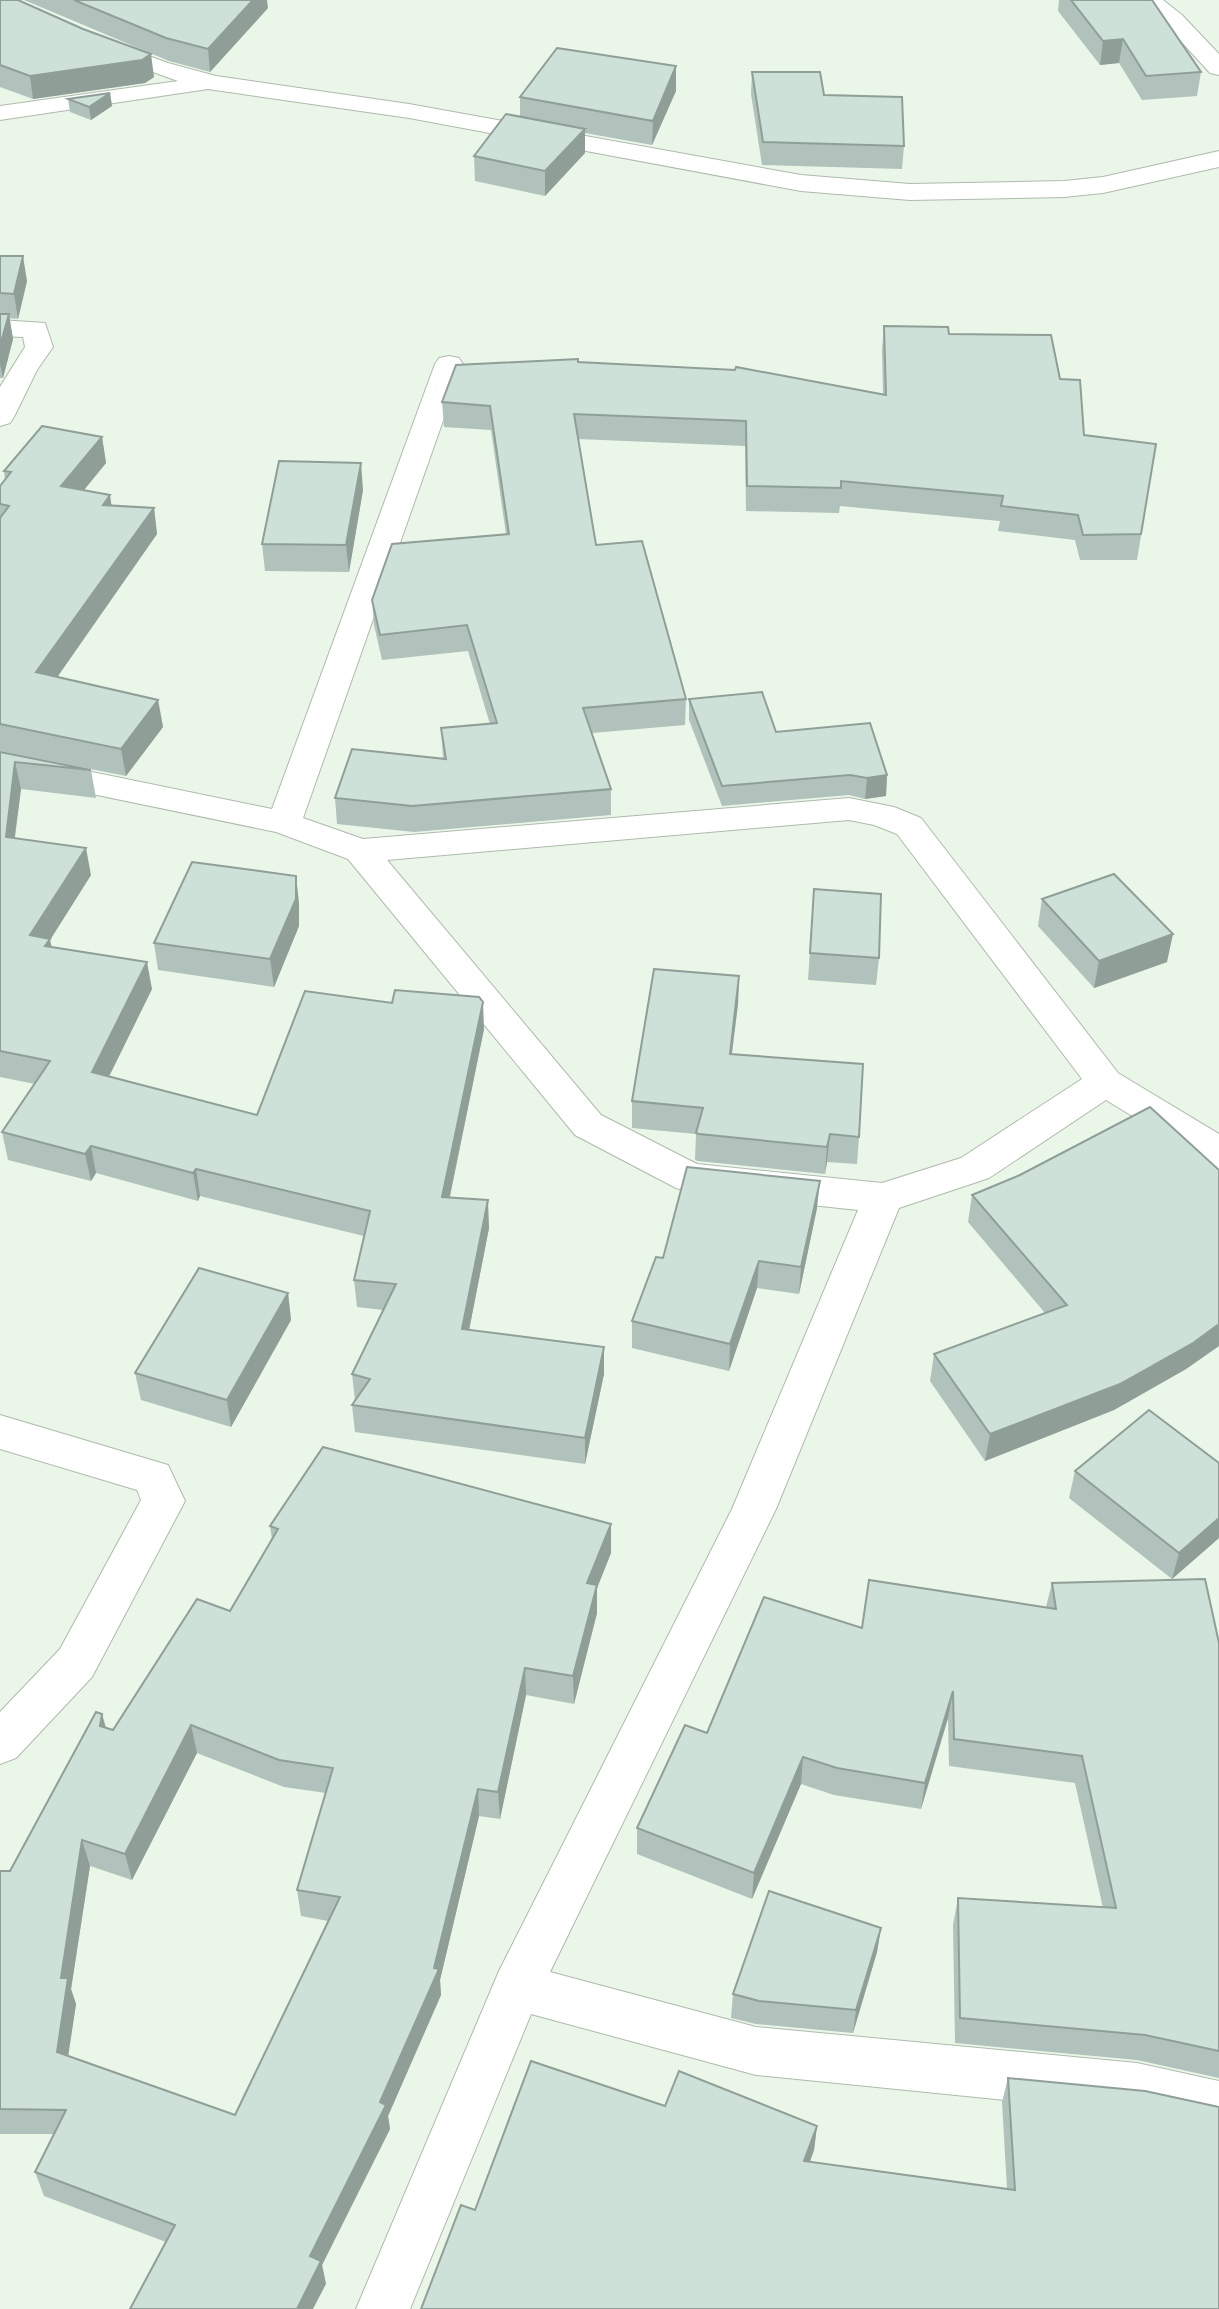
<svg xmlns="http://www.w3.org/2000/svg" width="1219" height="2309" font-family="'PT Sans Narrow',sans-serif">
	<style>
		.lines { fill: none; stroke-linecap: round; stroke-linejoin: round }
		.street-casing { stroke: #aebaac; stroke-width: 2 }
		.street { fill: #fff; fill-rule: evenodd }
		.wall { fill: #b0c2bb; fill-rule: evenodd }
		.shaded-wall { fill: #909e98 }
		.building { fill: #cde1d9; stroke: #909e98; stroke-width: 2; fill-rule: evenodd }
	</style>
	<rect width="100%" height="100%" fill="#eaf7e8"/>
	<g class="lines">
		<defs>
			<g id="street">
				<path d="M1137,0H1163L1182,15L1219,54V75L1210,73L1166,25Z"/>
				<path d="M105,40L168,63L216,76L409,104L801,175L910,184L1064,181L1103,177L1219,151V167L1103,193L1064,197L910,200L801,191L409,118L208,89L0,120V106L178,81L97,52L93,47L97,42Z"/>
				<path d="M0,320L45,323L53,347L37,370L14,417L10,423L0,426V387L25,347L23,337L0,336Z"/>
				<path d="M449,356L459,358L463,364L303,818L363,839L849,798L894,807L921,818L1118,1073L1219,1134V1169L1205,1165L1183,1147L1106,1100L989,1178L899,1208L776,1509L550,1972L756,2027L1137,2063L1219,2081V2131L1137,2113L756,2075L531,2014L410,2309H356L499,1971L732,1509L858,1210L690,1192L676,1188L575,1135L348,859L276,832L0,775V753L272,809L435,364L439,358ZM849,820L874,825L897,834L1082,1079L961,1158L882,1183L697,1164L601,1115L387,860Z"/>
				<path d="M0,1415L168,1465L185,1501L92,1677L16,1758L0,1764V1712L60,1649L141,1500L137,1490L0,1449Z"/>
			</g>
		</defs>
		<use href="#street" class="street-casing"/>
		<use href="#street" class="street"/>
	</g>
	<g class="wall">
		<path d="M0,0L154,77L145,83L33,99L0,87Z"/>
		<path d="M24,0H253L268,8L210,72L169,61Z"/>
		<path d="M1059,0H1152L1201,72L1197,96L1142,100L1119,63L1100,65L1058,11Z"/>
		<path d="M676,66V91L652,145L585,133V153L545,196L475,181L474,156L520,117V97Z"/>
		<path d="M752,72L824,95L904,146L902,169L762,165L751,94Z"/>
		<path d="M110,93L112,106L91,120L70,112L68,99Z"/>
		<path d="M0,256L27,281L18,319L9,318L13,339L3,378H0Z"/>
		<path d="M884,326L949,334L1060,379L1084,435L1156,444L1137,560H1080L1075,540L998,531L1000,521L840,506L839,513L746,511L745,446L578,439L596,545L686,699L685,725L592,733L611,789V815L414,832L337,824L335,798L443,758L441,728L490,724L468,651L382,660L374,625L372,600L506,534L491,430L444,427L442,402L578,362L883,395L882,350Z"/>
		<path d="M102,437L106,463L84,490L112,505L154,508L157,534L57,677L158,700L163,727L126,776L0,751V486L5,480L4,471Z"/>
		<path d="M363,490L349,572L265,571L262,544Z"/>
		<path d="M689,699L887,775L886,796L865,799L849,795L722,806L689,720Z"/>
		<path d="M0,752L91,770L96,798L21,789L15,838L91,875L50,940L52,947L152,989L109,1076L257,1115L484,1029L450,1197L489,1228L469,1330L604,1347V1374L585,1464L355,1432L352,1405L355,1401L352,1374L383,1310L357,1307L354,1280L364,1236L200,1196L198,1201L96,1173L91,1181L8,1160L2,1132L35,1084L0,1077Z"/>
		<path d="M296,876L299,904V926L274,987L158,970L154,943Z"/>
		<path d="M814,889L879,958L876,985L808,980Z"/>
		<path d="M1042,899L1167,962L1094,988L1038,926Z"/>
		<path d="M739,976L738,1004L732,1054L859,1137L857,1164L827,1162L825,1174L698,1161L695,1160L696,1134L632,1128V1101Z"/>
		<path d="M1219,1170V1346L1186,1369L1114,1410L985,1461L930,1381L934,1354L1045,1313L968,1222L972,1195Z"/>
		<path d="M817,1208L799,1294L757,1288L729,1371L632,1348V1321L663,1258Z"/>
		<path d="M288,1293L291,1320L231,1427L141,1400L135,1373Z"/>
		<path d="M1219,1463V1538L1172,1579L1069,1498L1075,1471Z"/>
		<path d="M270,1526L611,1553L597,1588V1613L574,1704L526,1695L500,1819L479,1816L440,1980L441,1995L388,2116L390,2129L322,2265L326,2284L166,2242L44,2196L35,2172L54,2134H0V1871H10L102,1714L106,1727L113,1730L230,1611L272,1539ZM197,1753L284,1787L326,1793L297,1890L301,1916L328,1921L235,2115L68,2056L76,2004L71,1989L90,1866L132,1880Z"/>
		<path d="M1052,1583L1219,1643V2078L1137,2060L955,2043L953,1925L958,1898L1103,1908L1075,1783L949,1766L948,1718L921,1809L834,1795L801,1784L752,1899L637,1854V1828L707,1733L862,1628L1046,1607Z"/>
		<path d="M881,1928L877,1952L853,2033L756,2024L731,2018L733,1994Z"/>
		<path d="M1008,2078L1219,2309L475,2210L665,2106L817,2126L814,2150L810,2162L1007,2189L1002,2102Z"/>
	</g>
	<g class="shaded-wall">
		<path d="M253,0H267L268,8L210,72L208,49Z"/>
		<path d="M1123,39L1119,63L1100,65L1103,41Z"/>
		<path d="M151,54L154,77L145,83L33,99L30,76Z"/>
		<path d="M676,66V91L652,145L653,121Z"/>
		<path d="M110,93L112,106L91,120L89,107Z"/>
		<path d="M585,129V153L545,196V171Z"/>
		<path d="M23,256L27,281L18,319L14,294Z"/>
		<path d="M9,314L13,339L3,378L0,364V346Z"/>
		<path d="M102,437L106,463L65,513L61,486Z"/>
		<path d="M361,463L363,490L349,572L346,545Z"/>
		<path d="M110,495L114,522L103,505Z"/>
		<path d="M154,508L157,534L42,699L36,672Z"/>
		<path d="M158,700L163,727L126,776L121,749Z"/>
		<path d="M15,762L21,789L11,864L6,837Z"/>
		<path d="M887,775L886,796L865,799L867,778Z"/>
		<path d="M86,848L91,875L50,940L55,966L30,935Z"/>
		<path d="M296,876L299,904V926L274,987L270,959Z"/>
		<path d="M1173,934L1167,962L1094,988L1099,961Z"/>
		<path d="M147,962L152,989L98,1099L92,1072Z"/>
		<path d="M739,976L738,1004L728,1082L730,1054Z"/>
		<path d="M483,1002L484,1029L444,1224L442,1197Z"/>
		<path d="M830,1134L827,1162L825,1174L827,1147Z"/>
		<path d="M91,1146L96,1173L91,1181L85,1154Z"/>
		<path d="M196,1169L200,1196L198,1201L193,1173Z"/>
		<path d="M820,1181L817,1208L799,1294L801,1267Z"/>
		<path d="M488,1200L489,1228L464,1356L462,1329Z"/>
		<path d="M759,1261L757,1288L729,1371L730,1344Z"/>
		<path d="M288,1293L291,1320L231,1427L227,1400Z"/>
		<path d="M1219,1324V1346L1186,1369L1114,1410L985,1461L990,1434Z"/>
		<path d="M604,1347V1374L585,1464V1438Z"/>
		<path d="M1219,1518V1538L1172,1579L1179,1553Z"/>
		<path d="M611,1524V1553L597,1588V1613L574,1704L573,1676L587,1583Z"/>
		<path d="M525,1668L526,1695L500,1819L498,1792Z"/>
		<path d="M953,1691L948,1718L921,1809L925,1783Z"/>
		<path d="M102,1714L109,1742L100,1726Z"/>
		<path d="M191,1725L197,1753L132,1880L125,1854Z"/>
		<path d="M803,1757L801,1784L752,1899L754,1873Z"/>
		<path d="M478,1789L479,1816L440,1980L441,1995L388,2116L390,2129L322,2265L326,2284L313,2309H297L310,2256L380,2102L434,1968Z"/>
		<path d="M82,1840L90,1866L71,1989L76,2004L65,2077L57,2052L61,1978Z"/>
		<path d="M881,1928L877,1952L853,2033L856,2010Z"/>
		<path d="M817,2126L814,2150L801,2185L804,2161Z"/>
	</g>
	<g class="building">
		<path d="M0,0H18L83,29L151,54L142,60L30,76L0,65Z"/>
		<path d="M74,0H253L208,49L166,38Z"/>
		<path d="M1071,0H1152L1201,72L1146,76L1123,39L1103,41Z"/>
		<path d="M557,48L676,66L653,121L520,97Z"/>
		<path d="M752,72H820L824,95L902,97L904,146L763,142Z"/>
		<path d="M110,93L89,107L68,99Z"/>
		<path d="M506,114L585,129L545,171L474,156Z"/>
		<path d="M0,256H23L14,294L0,293Z"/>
		<path d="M0,314H9L0,346Z"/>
		<path d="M884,326L948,327L949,334L1051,335L1060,379L1080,380L1084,435L1156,444L1141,534L1083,535L1078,515L1001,506L1003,496L841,481V488L747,486L746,421L574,414L596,545L642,541L686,699L583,708L611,789L412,806L335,798L352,749L446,759L441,728L497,723L467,625L380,635L372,600L392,544L509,534L490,406L442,402L456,365L578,359V362L735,370L736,367L886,395Z"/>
		<path d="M42,426L102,437L61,486L110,495L103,505L154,508L36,672L158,700L121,749L0,724V518L9,506L0,504V486L11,472L4,471Z"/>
		<path d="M279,461L361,463L346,545L262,544Z"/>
		<path d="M762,692L776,732L870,723L887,775L867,778L850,775L722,786L689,699Z"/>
		<path d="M0,752L91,770L15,762L6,837L86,848L30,935L50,939L45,946L147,962L92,1072L257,1115L305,991L392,1003L395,990L479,997L483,1002L442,1197L488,1200L462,1329L604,1347L585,1438L352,1405L370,1379L352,1374L396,1284L354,1280L370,1211L196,1169L193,1173L91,1146L85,1154L2,1132L50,1061L0,1051Z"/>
		<path d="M192,862L296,876V899L270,959L154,943Z"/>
		<path d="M1114,874L1173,934L1099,961L1042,899Z"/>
		<path d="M814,889L881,894L879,958L810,953Z"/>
		<path d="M654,969L739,976L730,1054L863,1064L859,1137L830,1134L827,1147L699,1134L696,1133L703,1108L632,1101Z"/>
		<path d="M1150,1107L1219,1170V1324L1193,1343L1120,1384L990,1434L934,1354L1067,1305L972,1195L1020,1175Z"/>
		<path d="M687,1167L820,1181L801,1267L759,1261L730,1344L632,1321L656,1257L663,1258Z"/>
		<path d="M199,1268L288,1293L227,1400L135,1373Z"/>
		<path d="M1149,1410L1219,1463V1518L1179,1553L1075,1471Z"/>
		<path d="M323,1447L611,1524L587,1583L597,1585L573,1676L525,1668L498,1792L478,1789L434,1968L439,1969L380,2102L386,2105L310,2256L321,2261L297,2309H130L175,2225L35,2172L66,2110L0,2109V1871H10L96,1712L102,1714L100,1726L113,1730L197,1599L230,1611L278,1529L270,1526ZM191,1725L279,1760L333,1768L297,1890L340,1897L235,2115L57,2052L68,1978H61L82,1840L125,1854Z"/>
		<path d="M1205,1579L1219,1643V2051L1145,2035L960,2018L958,1898L1116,1908L1082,1756L954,1739L953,1691L925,1783L837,1768L803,1757L754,1873L637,1828L685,1725L707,1733L764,1597L862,1628L869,1580L1056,1609L1052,1583Z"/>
		<path d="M769,1891L881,1928L856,2010L759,2001L733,1994Z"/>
		<path d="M531,2061L665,2106L679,2071L817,2126L804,2161L1015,2190L1008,2078L1145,2091L1219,2107V2309H421L461,2205L475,2210Z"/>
	</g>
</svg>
